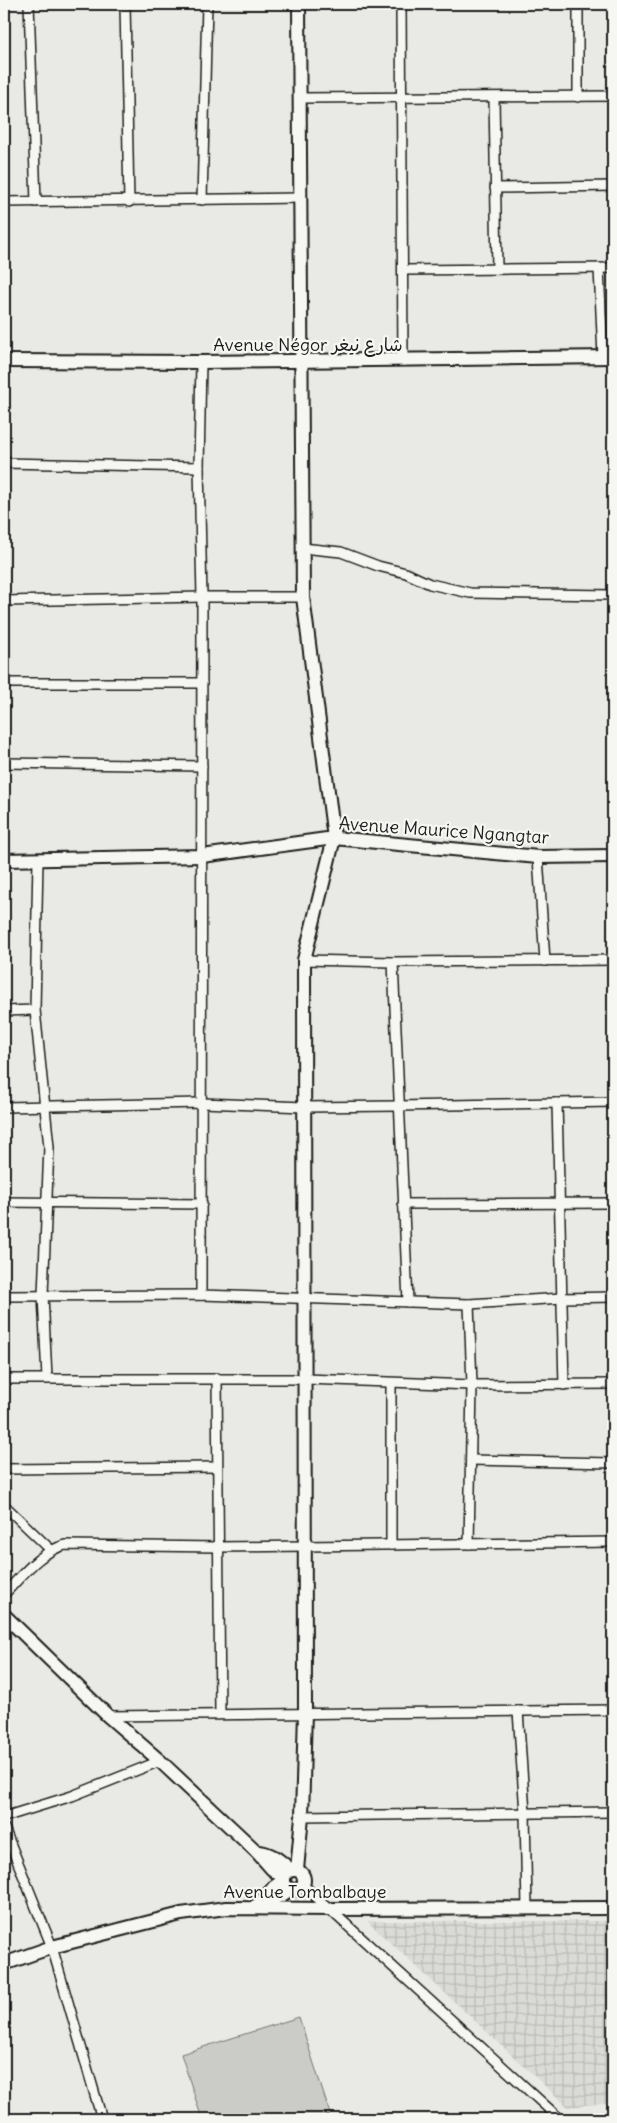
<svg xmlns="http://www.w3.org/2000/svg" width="617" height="2123" font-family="Delius,'Playpen Sans Arabic',sans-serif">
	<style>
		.industrial { fill: url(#industrial-grid) }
		.grass { fill: #cbcbc7; stroke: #747472 }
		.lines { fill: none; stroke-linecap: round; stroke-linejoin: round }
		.street-casing { stroke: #1c1c1c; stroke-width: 12 }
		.secondary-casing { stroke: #1c1c1c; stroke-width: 16 }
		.street { stroke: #f6f6f2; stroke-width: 9 }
		.secondary { stroke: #f6f6f2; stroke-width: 12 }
		.labels { text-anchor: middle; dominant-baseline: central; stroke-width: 4.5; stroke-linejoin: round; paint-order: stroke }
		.street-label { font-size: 18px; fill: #1c1c1c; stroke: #f6f6f2 }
	</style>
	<defs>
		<pattern id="industrial-grid" width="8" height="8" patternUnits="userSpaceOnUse" patternTransform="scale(1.25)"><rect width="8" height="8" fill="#dadad6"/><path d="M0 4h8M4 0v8" fill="none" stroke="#babab7"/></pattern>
	</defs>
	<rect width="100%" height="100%" fill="#e9e9e5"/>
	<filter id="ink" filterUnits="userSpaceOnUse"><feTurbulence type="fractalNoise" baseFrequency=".02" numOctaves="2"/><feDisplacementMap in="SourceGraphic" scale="10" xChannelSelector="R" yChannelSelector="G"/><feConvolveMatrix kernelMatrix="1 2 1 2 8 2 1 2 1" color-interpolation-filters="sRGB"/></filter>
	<g filter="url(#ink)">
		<path class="industrial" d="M367,1921H613V2102L568,2107Z"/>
		<path class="grass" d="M299,2017L330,2114L315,2119H202L181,2054Z"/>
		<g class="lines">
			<defs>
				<g id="street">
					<path d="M29,4L36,202"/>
					<path d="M125,4L129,202"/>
					<path d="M401,4L403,361"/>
					<path d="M578,4V97"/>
					<path d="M301,98L613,96"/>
					<path d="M494,98L497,269"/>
					<path d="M495,188L613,186"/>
					<path d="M202,200L207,4"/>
					<path d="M4,202L301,198"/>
					<path d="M599,268L603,357"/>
					<path d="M403,270L613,268"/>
					<path d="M201,362L199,467L202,597L201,1295"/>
					<path d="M4,463L199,467"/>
					<path d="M302,548L341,552L378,566L406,573L430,584L470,593L613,595"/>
					<path d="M4,601L202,597H303"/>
					<path d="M4,683H202"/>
					<path d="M4,763L202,766"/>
					<path d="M538,857L545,961"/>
					<path d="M38,860L35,1010L49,1147L43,1295L47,1378"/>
					<path d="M304,960L393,962L613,960"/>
					<path d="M393,962L408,1302"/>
					<path d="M4,1011L35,1010"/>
					<path d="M557,1103L564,1385"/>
					<path d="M4,1107L202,1103L304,1107L398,1106L613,1102"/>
					<path d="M4,1202L202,1204"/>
					<path d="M403,1204L613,1203"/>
					<path d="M4,1296L201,1295L469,1304L562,1298L613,1297"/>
					<path d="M469,1304L472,1385L469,1544"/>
					<path d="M217,1378L220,1714"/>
					<path d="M4,1379H305L472,1385L613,1384"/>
					<path d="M391,1383V1545"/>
					<path d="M471,1460L613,1463"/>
					<path d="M4,1469L217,1467"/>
					<path d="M4,1505L50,1549"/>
					<path d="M4,1594C23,1575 38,1553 65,1545L219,1547L613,1542"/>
					<path d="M518,1711L525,1813L527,1908"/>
					<path d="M108,1716L613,1710"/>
					<path d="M302,1816L613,1812"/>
					<path d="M4,1817L72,1796L160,1761"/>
					<path d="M4,1828L52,1947L102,2119"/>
					<path d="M303,1885L560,2119"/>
					<path d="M611,2119H613"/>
				</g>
				<g id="secondary">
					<path d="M4,361L201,362L613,357"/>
					<path d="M4,860L202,856L334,838L538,857L613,856"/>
					<path d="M4,1615L108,1716L160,1761L257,1852L272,1869L284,1878"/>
					<path d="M257,1852C271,1852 280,1861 291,1870"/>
					<circle cx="294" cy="1880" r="10"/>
					<path d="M297,1870L302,1816L305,1712L304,960L334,838L303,597L299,4"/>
					<path d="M261,1902L274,1887L284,1880"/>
					<path d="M255,1906L282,1895L291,1889"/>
					<path d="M4,1964L52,1947L181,1914L226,1908L331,1909L613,1908"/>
				</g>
			</defs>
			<use href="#street" class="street-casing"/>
			<use href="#secondary" class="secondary-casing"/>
			<use href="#street" class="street"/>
			<use href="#secondary" class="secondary"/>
		</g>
	</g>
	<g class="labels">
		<g class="street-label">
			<text x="308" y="344">Avenue Négor شارع نيغر</text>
			<text transform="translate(444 830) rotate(4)">Avenue Maurice Ngangtar</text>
			<text x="305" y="1891">Avenue Tombalbaye</text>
		</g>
	</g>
	<rect width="617" height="2123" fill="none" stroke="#f6f6f2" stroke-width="20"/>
	<rect x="10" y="10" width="597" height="2103" fill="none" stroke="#1c1c1c" stroke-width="2" filter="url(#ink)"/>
</svg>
